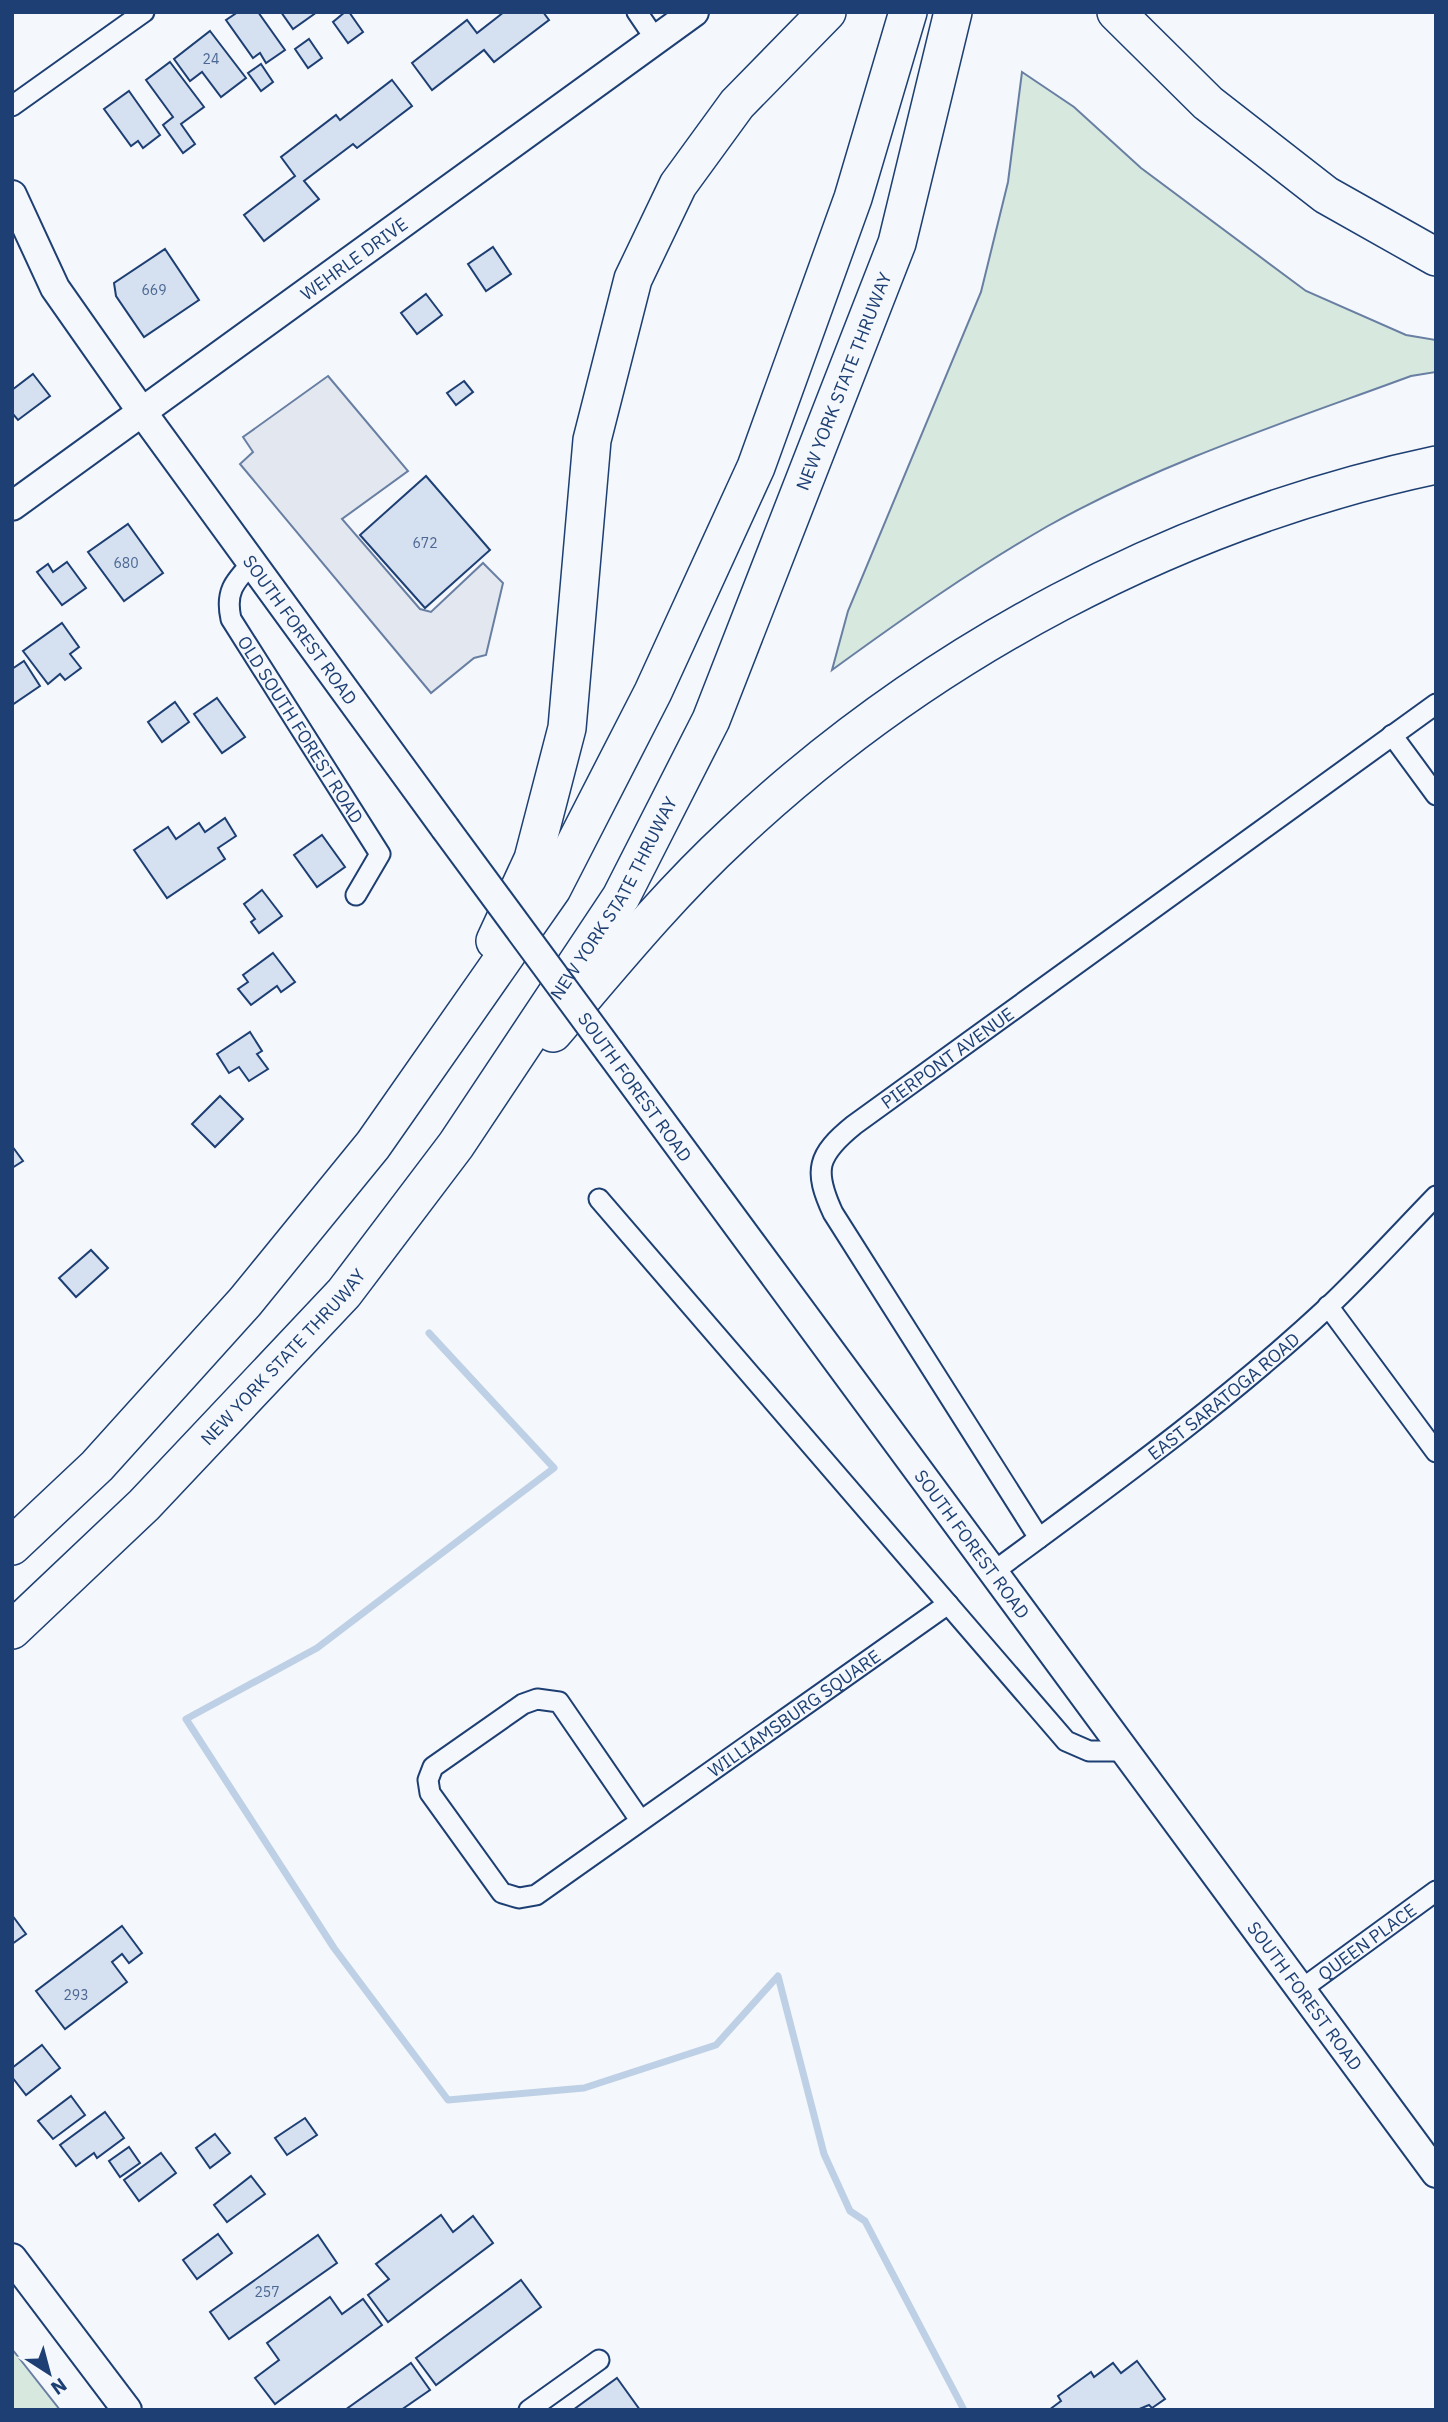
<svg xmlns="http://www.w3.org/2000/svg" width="1448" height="2422" font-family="'IBM Plex Sans',sans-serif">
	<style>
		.green { fill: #d7e8df; stroke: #687fa3; stroke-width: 2 }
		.parking { fill: #e3e8f0; stroke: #687fa3; stroke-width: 2 }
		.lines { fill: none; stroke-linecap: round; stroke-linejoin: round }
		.stream { stroke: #bed0e5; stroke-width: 7 }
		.building { fill: #d5e0f0; stroke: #1d3f73; stroke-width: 2 }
		.street-casing { stroke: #1d3f73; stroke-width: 23 }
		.secondary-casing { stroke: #1d3f73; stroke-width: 32 }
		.highway-casing { stroke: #1d3f73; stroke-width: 40 }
		.street { stroke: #f4f7fb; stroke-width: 19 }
		.secondary { stroke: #f4f7fb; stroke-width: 28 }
		.highway { stroke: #f4f7fb; stroke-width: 37 }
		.secondary-bridge-casing { stroke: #1d3f73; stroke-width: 32; stroke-linecap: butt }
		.secondary-bridge { stroke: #f4f7fb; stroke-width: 28 }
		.labels { text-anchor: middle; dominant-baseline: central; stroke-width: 5; stroke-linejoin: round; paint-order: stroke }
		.number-label { font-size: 14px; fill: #4b6792 }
		.street-label { font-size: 18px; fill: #1d3f73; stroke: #f4f7fb }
	</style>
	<rect width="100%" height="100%" fill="#f4f7fb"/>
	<g class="green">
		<path d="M1022,72L1074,107L1141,168L1306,291L1406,335L1436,340V372L1411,376C1289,421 1162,462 1048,526C973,569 902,619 832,670L848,611L981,292L1008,182Z"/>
		<path d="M12,2349L60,2410H12Z"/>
	</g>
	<path class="parking" d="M328,376L408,471L342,519L420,609L431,612L483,563L503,583L486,655L474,658L431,693L240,464L253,452L243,437Z"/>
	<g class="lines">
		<path class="stream" d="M429,1333L554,1468L317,1648L186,1719L334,1948L448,2100L584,2088L716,2045L778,1976L824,2154L850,2211L865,2221L964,2410"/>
	</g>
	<g class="building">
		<path d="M238,12H258L285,50L266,63L260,53L253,58L226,20Z"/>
		<path d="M281,12H317L293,29Z"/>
		<path d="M345,12H349L363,32L348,43L333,22Z"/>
		<path d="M504,12H543L549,20L494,62L484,50L432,90L412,63L467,20L477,33Z"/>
		<path d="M210,31L246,78L221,97L202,72L190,81L174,59Z"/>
		<path d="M309,39L322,58L308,68L295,49Z"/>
		<path d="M170,62L204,107L181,124L195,144L183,153L163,125L173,117L146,80Z"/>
		<path d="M261,64L273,82L261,91L248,73Z"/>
		<path d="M392,80L412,106L357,148L353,144L304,181L319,199L264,241L244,215L295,176L281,157L336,115L340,120Z"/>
		<path d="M129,91L160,135L143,148L138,141L131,146L104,109Z"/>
		<path d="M493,247L511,274L486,291L468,264Z"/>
		<path d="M165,249L199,300L144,337L116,296L114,283Z"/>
		<path d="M426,294L442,315L417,334L401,313Z"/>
		<path d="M33,374L50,396L18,420L12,413V390Z"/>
		<path d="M464,381L473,392L456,405L447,393Z"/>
		<path d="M426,476L490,550L425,608L360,535Z"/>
		<path d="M128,524L163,573L124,601L88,552Z"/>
		<path d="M67,562L86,588L62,605L37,572L48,564L53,572Z"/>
		<path d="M62,623L79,647L70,654L81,668L65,680L60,674L48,684L23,651Z"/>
		<path d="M24,661L40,686L12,705V669Z"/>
		<path d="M217,698L245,737L222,753L194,714Z"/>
		<path d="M175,702L189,722L162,742L148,722Z"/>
		<path d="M225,818L236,836L218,848L225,859L167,898L134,850L168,827L176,839L199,823L205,832Z"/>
		<path d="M322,835L345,867L317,887L294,855Z"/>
		<path d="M262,890L282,916L259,933L251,922L255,919L244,904Z"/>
		<path d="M273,953L295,982L281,992L277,986L251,1005L238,989L248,982L243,975Z"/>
		<path d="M250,1032L262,1051L257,1054L268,1069L249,1081L239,1067L229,1073L217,1054Z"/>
		<path d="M220,1096L243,1119L215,1147L192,1124Z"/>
		<path d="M12,1146L23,1161L12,1168Z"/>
		<path d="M91,1250L108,1268L76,1297L59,1278Z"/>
		<path d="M12,1915L26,1934L12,1944Z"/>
		<path d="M122,1926L142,1953L129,1963L122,1954L112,1962L127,1982L65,2029L36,1991Z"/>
		<path d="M42,2045L60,2068L26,2095L12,2077V2068Z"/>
		<path d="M71,2096L85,2115L53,2139L38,2121Z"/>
		<path d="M105,2112L124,2138L97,2158L94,2153L76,2166L60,2145Z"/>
		<path d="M305,2118L317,2135L287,2155L275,2138Z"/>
		<path d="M215,2134L230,2153L210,2168L196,2148Z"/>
		<path d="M129,2147L140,2163L120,2177L109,2161Z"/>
		<path d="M161,2153L176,2173L139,2201L124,2180Z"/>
		<path d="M251,2176L265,2194L227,2222L214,2205Z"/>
		<path d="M441,2215L453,2232L473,2216L493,2243L388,2322L368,2295L389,2279L376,2264Z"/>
		<path d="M218,2234L232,2253L197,2279L183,2260Z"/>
		<path d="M318,2235L337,2263L229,2339L210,2312Z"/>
		<path d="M521,2280L541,2307L436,2385L416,2358Z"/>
		<path d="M330,2297L342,2314L363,2299L382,2325L275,2404L255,2378L279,2360L267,2343Z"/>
		<path d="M1137,2361L1165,2399L1152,2408L1149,2405L1137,2410H1049L1061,2401L1058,2396L1091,2372L1094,2377L1113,2363L1121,2373Z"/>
		<path d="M411,2363L430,2390L401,2410H345Z"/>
		<path d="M617,2378L640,2410H573Z"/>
	</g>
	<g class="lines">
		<defs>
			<g id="street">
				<path d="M637,12L656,40"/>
				<path d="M12,106L144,12"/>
				<path id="s1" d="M252,563C234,582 225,592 231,619L380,854L356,895"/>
				<path d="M1392,735L1436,795"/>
				<path d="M599,1199L1066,1741L1089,1751H1125"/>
				<path d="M1328,1306L1436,1452"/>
				<path id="s2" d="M1039,1538L833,1213C813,1170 817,1155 854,1125L1436,704"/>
				<path id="s3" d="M993,1572C1107,1488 1224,1404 1328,1307C1365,1272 1400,1233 1436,1196"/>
				<path id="s4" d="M640,1820L559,1702L537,1699L523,1704L433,1767L428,1780L430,1793L502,1893L519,1898L536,1895L948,1604"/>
				<path id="s5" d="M1299,1991L1436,1891"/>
				<path d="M529,2410L599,2360"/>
			</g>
			<g id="secondary">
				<path id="s6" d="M12,195L55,288L142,412L445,828"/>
				<path id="s7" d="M12,506L694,12"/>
				<path id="s8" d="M610,1052L1436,2173"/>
				<path d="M12,2258L127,2410"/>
			</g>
			<g id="highway">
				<path d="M1116,12L1208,103L1326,195L1436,257"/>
				<path d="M495,941L533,859L567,728L592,440L633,279L678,185L737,104L827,12"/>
				<path d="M553,1033C611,965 668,895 734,834C928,652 1176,520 1436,465"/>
				<path d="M12,1546L97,1466L245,1302L373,1145L552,889L653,692L756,467L853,198L908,12"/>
				<path id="s9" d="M12,1630L144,1505L344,1293L456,1145L621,897L711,720L897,243L953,12"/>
			</g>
		</defs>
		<use href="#street" class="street-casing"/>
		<use href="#secondary" class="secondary-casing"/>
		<use href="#highway" class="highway-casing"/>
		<use href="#street" class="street"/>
		<use href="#secondary" class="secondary"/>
		<use href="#highway" class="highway"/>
		<defs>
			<path id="secondary-bridge" d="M445,828L610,1052"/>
		</defs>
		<use href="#secondary-bridge" class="secondary-bridge-casing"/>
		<use href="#secondary-bridge" class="secondary-bridge"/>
	</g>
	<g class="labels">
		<g class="number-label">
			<text x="211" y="59">24</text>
			<text x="154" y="290">669</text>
			<text x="425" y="543">672</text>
			<text x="126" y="563">680</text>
			<text x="76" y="1995">293</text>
			<text x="267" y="2292">257</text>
		</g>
		<g class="street-label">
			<text stroke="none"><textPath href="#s7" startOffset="422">WEHRLE DRIVE</textPath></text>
			<text stroke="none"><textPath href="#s9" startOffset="1519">NEW YORK STATE THRUWAY</textPath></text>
			<text stroke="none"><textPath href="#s6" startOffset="523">SOUTH FOREST ROAD</textPath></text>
			<text stroke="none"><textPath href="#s1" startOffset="194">OLD SOUTH FOREST ROAD</textPath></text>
			<text stroke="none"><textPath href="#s9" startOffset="952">NEW YORK STATE THRUWAY</textPath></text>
			<text stroke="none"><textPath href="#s2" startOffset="602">PIERPONT AVENUE</textPath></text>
			<text transform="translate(635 1087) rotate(54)">SOUTH FOREST ROAD</text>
			<text stroke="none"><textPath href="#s9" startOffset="385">NEW YORK STATE THRUWAY</textPath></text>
			<text stroke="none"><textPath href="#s3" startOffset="290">EAST SARATOGA ROAD</textPath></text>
			<text stroke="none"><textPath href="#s8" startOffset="611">SOUTH FOREST ROAD</textPath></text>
			<text stroke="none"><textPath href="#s4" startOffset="791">WILLIAMSBURG SQUARE</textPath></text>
			<text stroke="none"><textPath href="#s5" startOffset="84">QUEEN PLACE</textPath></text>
			<text stroke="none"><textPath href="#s8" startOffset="1172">SOUTH FOREST ROAD</textPath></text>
		</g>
	</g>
	<rect width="1448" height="2422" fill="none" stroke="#1d3f73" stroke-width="28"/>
	<g transform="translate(49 2373) rotate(144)" stroke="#f4f7fb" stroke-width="5" paint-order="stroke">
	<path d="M0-5L12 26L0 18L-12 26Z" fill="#1d3f73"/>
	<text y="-10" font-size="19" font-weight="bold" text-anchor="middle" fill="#1d3f73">N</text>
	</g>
</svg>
